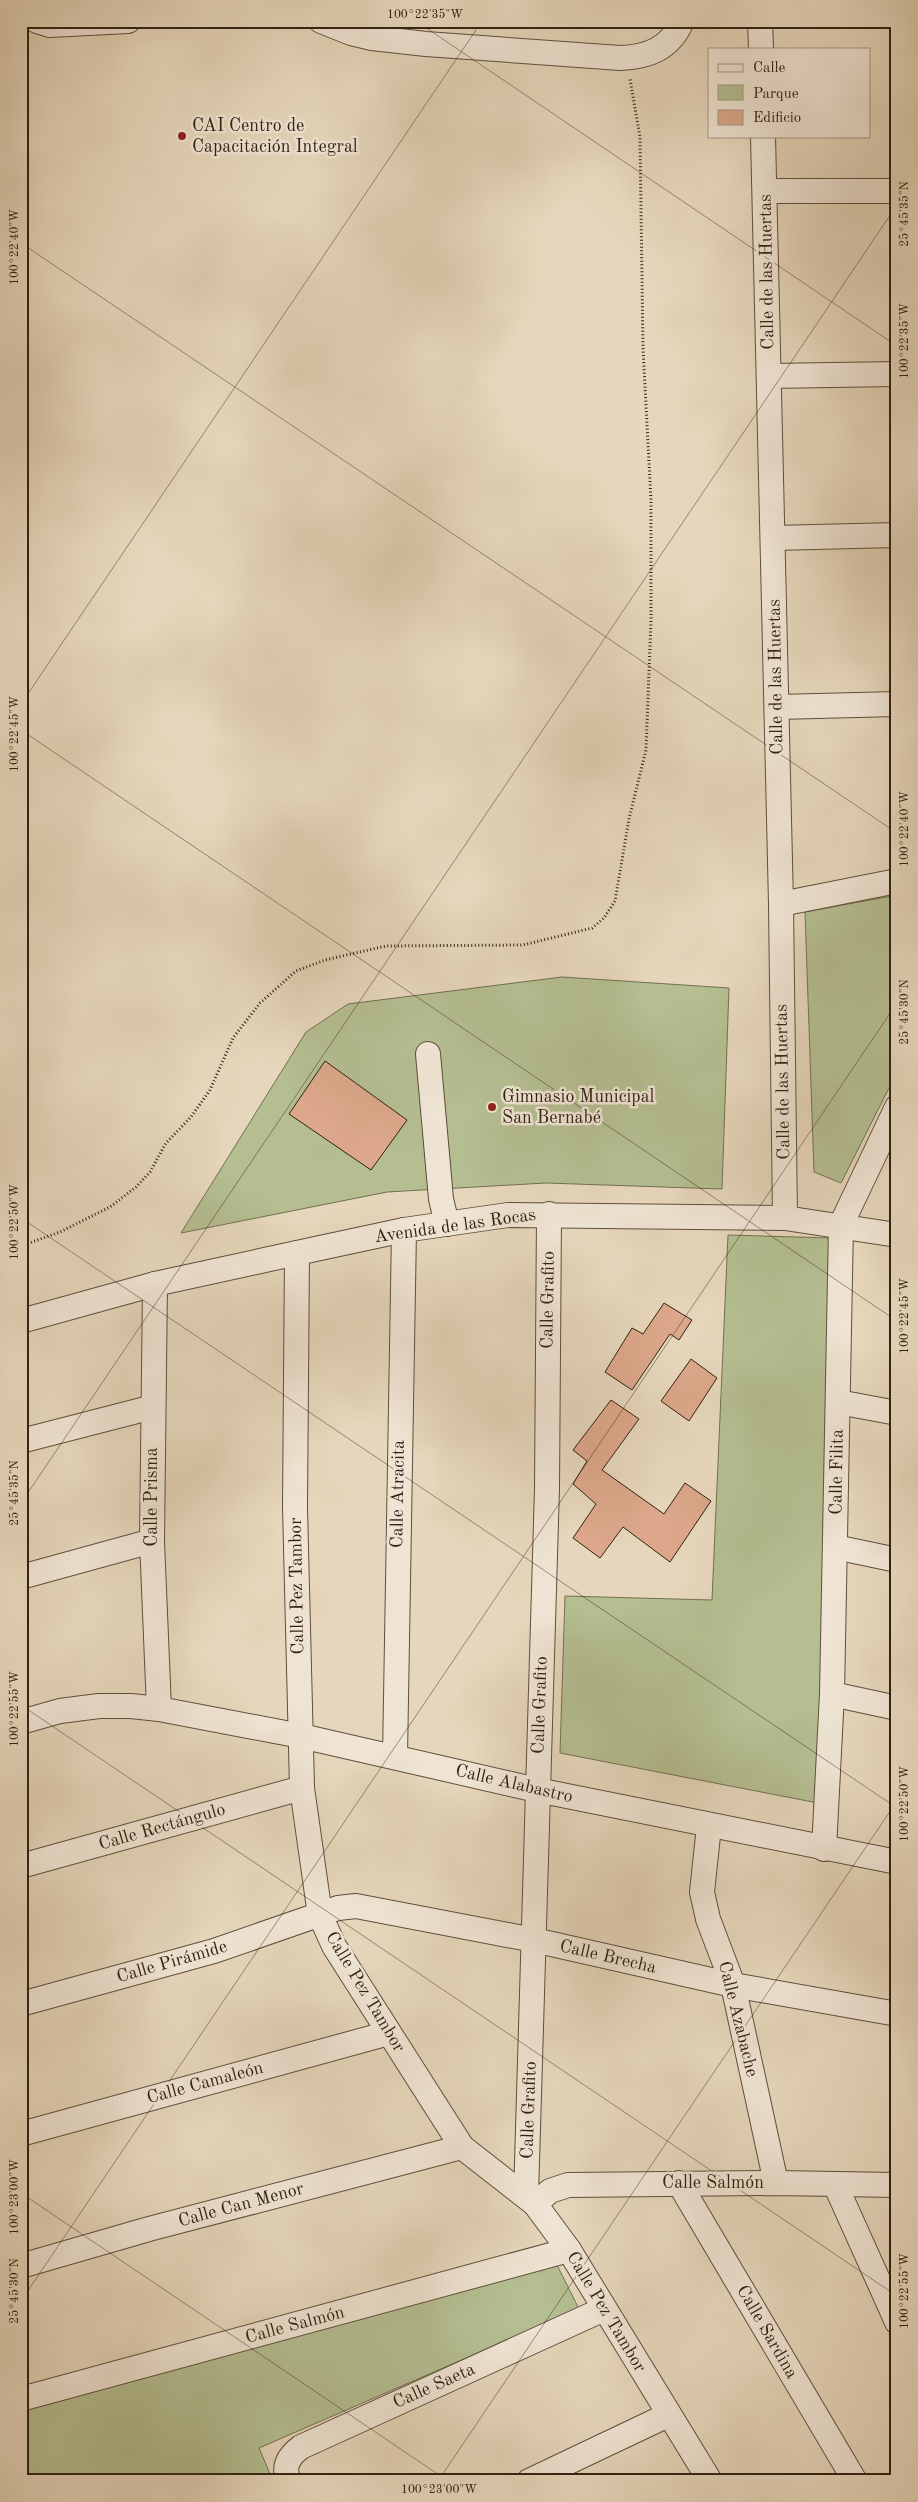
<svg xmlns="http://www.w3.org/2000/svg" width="918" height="2502" font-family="'Old Standard TT',serif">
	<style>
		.green { fill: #b4be91; stroke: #727052 }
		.building { fill: #dca78a; stroke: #302212 }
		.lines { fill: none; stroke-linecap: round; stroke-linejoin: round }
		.minor-casing { stroke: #5e4f3c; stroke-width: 26 }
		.path { stroke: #302212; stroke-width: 3; stroke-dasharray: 1 2.5; stroke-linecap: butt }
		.minor { stroke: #efe4d3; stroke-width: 24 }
		.ticks { fill: none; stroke: #302212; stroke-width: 1; stroke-opacity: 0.45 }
		.poi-dot { fill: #8f2418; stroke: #efe4d3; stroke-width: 2 }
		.labels { text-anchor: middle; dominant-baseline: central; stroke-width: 5; stroke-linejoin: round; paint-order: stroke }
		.poi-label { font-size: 18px; fill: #302212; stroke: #efe4d3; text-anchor: start }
		.street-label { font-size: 18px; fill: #302212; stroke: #efe4d3 }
		.neatline { fill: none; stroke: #302212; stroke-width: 2 }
		.ticks-label { font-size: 12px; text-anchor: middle; fill: #302212 }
	</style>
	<rect width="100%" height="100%" fill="#e6d6bb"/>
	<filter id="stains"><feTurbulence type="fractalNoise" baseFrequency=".004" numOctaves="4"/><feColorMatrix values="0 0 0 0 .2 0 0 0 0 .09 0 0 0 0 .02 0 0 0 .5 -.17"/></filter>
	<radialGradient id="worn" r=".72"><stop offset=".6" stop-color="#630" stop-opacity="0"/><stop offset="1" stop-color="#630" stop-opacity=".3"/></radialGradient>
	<g class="green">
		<path d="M897,895V1072L841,1183L814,1172L805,912Z"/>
		<path d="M562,977L729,988L722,1189L546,1183L387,1192L181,1233L306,1032L348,1004Z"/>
		<path d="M728,1235L830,1238L818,1803L560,1753L565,1596L712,1600Z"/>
		<path d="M557,2265L579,2309L259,2448L273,2481H21V2409Z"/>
	</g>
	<g class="building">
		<path d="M325,1061L407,1120L371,1170L289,1114Z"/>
		<path d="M664,1303L692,1320L679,1340L670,1334L632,1390L605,1372L632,1328L643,1334Z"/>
		<path d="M691,1359L717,1378L689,1421L661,1401Z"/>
		<path d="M611,1400L639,1419L602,1470L664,1514L685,1483L711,1501L670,1562L623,1527L600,1558L573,1538L596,1504L573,1484L587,1461L573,1450Z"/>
	</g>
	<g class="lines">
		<defs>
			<g id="minor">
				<path d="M37,21L50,25L128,21"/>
				<path d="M321,21L351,33L372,38L426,44L620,58C648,57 670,49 682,21"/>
				<path d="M760,21L761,49"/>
				<path d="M763,136L781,904L785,1218"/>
				<path d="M765,191H897"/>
				<path d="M769,376L897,374"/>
				<path d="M773,538L897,535"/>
				<path d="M777,707L897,704"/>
				<path d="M781,904L897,881"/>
				<path d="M428,1054L441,1199L447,1224"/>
				<path d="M297,1253L295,1507L302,1788L320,1915L334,1946L462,2147L535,2204L569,2250L710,2481"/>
				<path d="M155,1284L152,1541L159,1709"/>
				<path d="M21,1321L155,1284L297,1253L404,1230L508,1215L785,1218L897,1235"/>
				<path d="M838,1402L897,1413"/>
				<path d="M21,1441L153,1407"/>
				<path d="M835,1547L897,1560"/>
				<path d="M21,1577L152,1541"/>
				<path d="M832,1694L897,1708"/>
				<path d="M21,1722L60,1711L99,1706H131L159,1709L301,1736L537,1790L897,1862"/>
				<path d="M395,1757L404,1230"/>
				<path d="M709,1826L702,1892L708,1919L733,1985L776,2183"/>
				<path d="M824,1849L832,1694L841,1225L897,1107"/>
				<path d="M21,1866L302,1788"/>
				<path d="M21,2004L214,1951L338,1908L356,1906L534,1940L733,1985L897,2014"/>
				<path d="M21,2134L389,2033"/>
				<path d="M679,2183L855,2481"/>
				<path d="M835,2184L897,2322"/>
				<path d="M526,2196L547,1488L549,1214"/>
				<path d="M535,2204L550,2191L568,2185L776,2183L897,2185"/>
				<path d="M21,2266L149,2229L462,2147"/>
				<path d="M21,2399L569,2250"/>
				<path d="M289,2481C282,2466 289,2456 301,2447L604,2309"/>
				<path d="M529,2481L668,2415"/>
			</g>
		</defs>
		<use href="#minor" class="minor-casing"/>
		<path class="path" d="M21,1246L60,1232L110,1207L136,1187L150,1172L166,1143L191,1117L210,1090L233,1038L260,1003L296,971L325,960L386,946L523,945L592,928L604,918L615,901L629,819L646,750L651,620V500L643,348L640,137L630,79"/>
		<use href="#minor" class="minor"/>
	</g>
	<path class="ticks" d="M416,21L897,346M21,243L897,833M21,704L482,21M21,730L897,1321M21,1218L897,1808M21,1503L897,205M21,1705L897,2296M21,2193L448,2481M21,2301L897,1003M438,2481L897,1801"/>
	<g class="poi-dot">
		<circle cx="182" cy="136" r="5"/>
		<circle cx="492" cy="1107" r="5"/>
	</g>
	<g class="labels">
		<g class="poi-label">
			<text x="192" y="126">CAI Centro de<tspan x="192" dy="21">Capacitación Integral</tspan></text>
			<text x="502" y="1097">Gimnasio Municipal<tspan x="502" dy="21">San Bernabé</tspan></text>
		</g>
		<g class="street-label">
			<text transform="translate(767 272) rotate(-91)">Calle de las Huertas</text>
			<text transform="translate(776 677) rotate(-91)">Calle de las Huertas</text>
			<text transform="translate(783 1082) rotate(-91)">Calle de las Huertas</text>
			<text transform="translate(455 1226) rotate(-8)">Avenida de las Rocas</text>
			<text transform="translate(548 1300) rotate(-89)">Calle Grafito</text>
			<text transform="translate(837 1472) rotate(-89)">Calle Filita</text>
			<text transform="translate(398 1494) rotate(-89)">Calle Atracita</text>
			<text transform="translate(152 1497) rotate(-90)">Calle Prisma</text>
			<text transform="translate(297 1586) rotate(-91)">Calle Pez Tambor</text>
			<text transform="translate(540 1705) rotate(-88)">Calle Grafito</text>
			<text transform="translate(514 1784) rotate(13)">Calle Alabastro</text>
			<text transform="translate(162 1827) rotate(-16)">Calle Rectángulo</text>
			<text transform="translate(608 1957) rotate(13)">Calle Brecha</text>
			<text transform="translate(172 1962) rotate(-16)">Calle Pirámide</text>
			<text transform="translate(365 1992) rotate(59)">Calle Pez Tambor</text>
			<text transform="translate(738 2019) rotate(76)">Calle Azabache</text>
			<text transform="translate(205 2083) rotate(-15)">Calle Camaleón</text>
			<text transform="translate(529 2110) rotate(-88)">Calle Grafito</text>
			<text x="713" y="2183">Calle Salmón</text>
			<text transform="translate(241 2205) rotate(-15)">Calle Can Menor</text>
			<text transform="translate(606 2312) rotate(59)">Calle Pez Tambor</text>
			<text transform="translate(295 2325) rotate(-15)">Calle Salmón</text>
			<text transform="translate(767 2332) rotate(60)">Calle Sardina</text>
			<text transform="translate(434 2386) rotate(-24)">Calle Saeta</text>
		</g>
	</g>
	<rect width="918" height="2502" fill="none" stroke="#e6d6bb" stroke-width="55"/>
	<rect x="708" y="48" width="162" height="90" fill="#efe4d3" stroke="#a39686"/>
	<rect x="718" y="64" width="25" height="8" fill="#efe4d3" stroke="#a39686"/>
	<text x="753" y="72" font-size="15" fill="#302212">Calle</text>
	<rect x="718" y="85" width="25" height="15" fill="#b4be91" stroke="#a39686"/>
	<text x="753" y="98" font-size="15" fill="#302212">Parque</text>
	<rect x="718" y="110" width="25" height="15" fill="#dca78a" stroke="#a39686"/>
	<text x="753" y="122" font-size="15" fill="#302212">Edificio</text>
	<rect x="28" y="28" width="862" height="2446" class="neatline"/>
	<g class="ticks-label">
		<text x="425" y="18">100°22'35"W</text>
		<text transform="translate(904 214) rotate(-90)" y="4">25°45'35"N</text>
		<text transform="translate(14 247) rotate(-90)" y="4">100°22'40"W</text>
		<text transform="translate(904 341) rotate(-90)" y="4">100°22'35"W</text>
		<text transform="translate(14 734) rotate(-90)" y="4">100°22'45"W</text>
		<text transform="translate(904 829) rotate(-90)" y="4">100°22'40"W</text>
		<text transform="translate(904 1012) rotate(-90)" y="4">25°45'30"N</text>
		<text transform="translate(14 1222) rotate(-90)" y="4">100°22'50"W</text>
		<text transform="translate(904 1316) rotate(-90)" y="4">100°22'45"W</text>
		<text transform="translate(14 1493) rotate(-90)" y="4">25°45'35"N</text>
		<text transform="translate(14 1709) rotate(-90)" y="4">100°22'55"W</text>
		<text transform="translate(904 1804) rotate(-90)" y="4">100°22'50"W</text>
		<text transform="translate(14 2197) rotate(-90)" y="4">100°23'00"W</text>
		<text transform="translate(14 2291) rotate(-90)" y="4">25°45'30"N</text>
		<text transform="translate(904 2291) rotate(-90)" y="4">100°22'55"W</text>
		<text x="439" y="2493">100°23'00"W</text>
	</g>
	<rect width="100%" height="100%" filter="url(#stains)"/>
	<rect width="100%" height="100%" fill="url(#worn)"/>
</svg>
